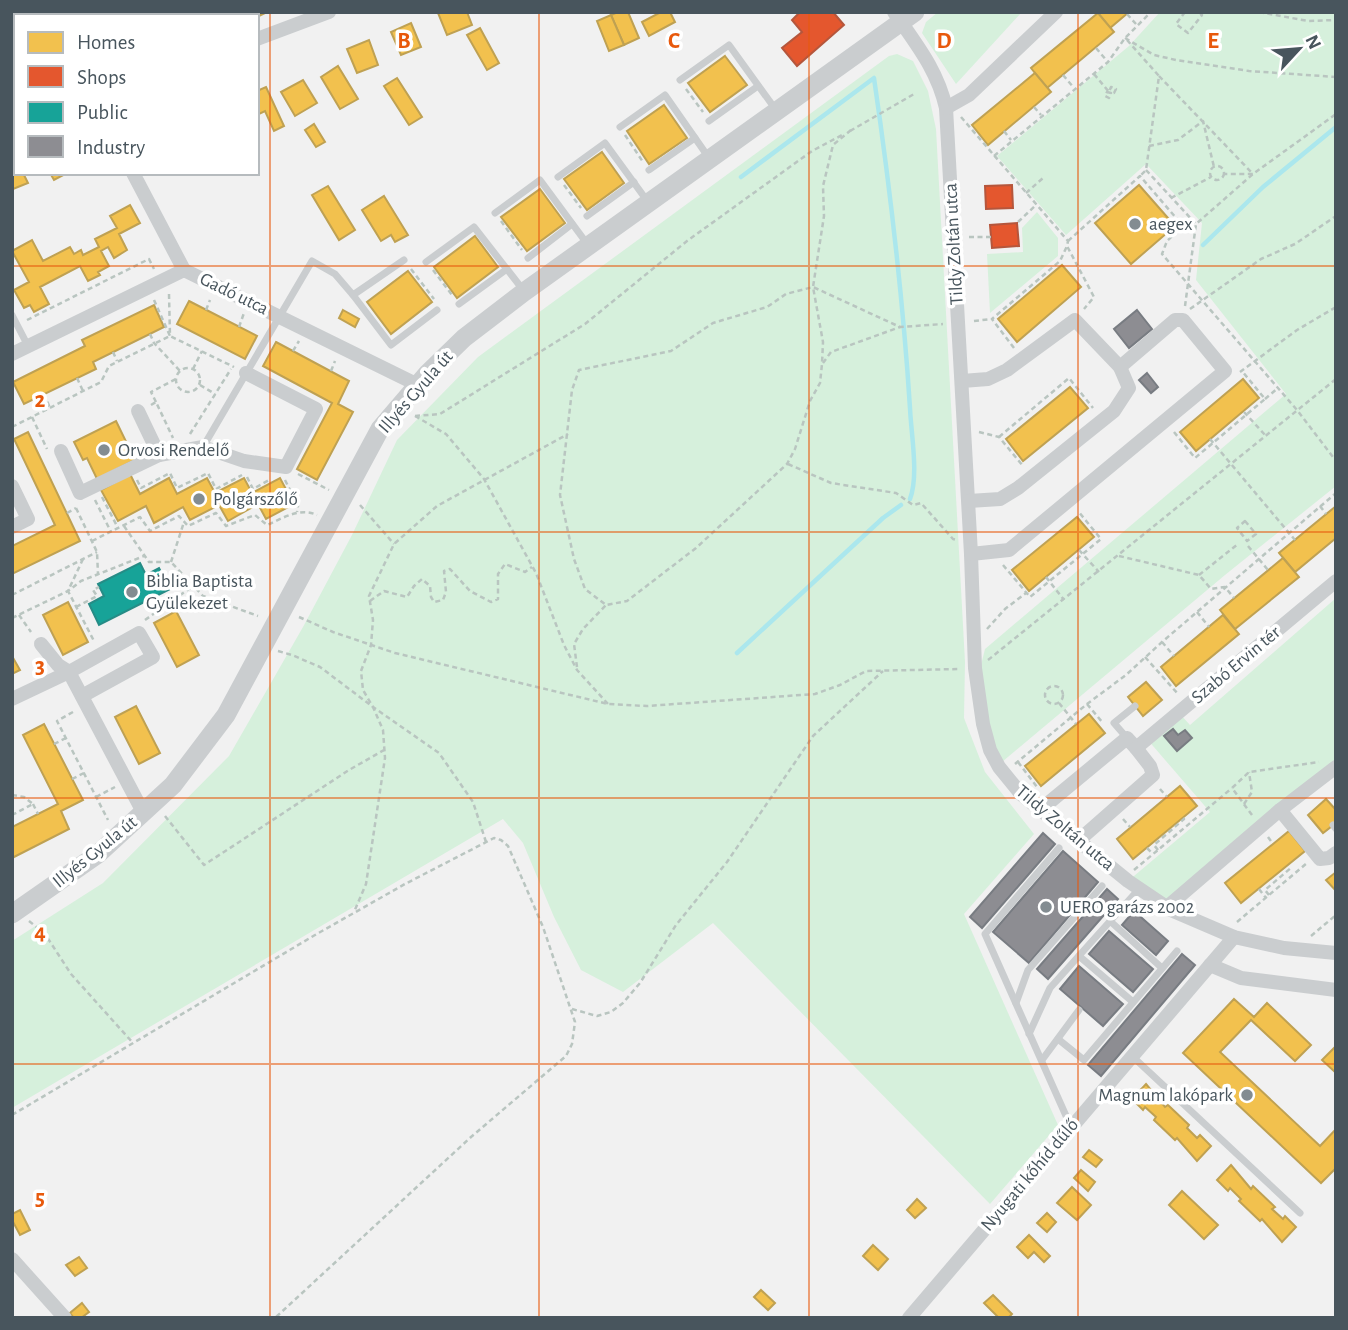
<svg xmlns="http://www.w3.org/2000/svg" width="1348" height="1330" font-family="'Alegreya Sans',sans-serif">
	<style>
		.green { fill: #d6f0dc }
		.homes { fill: #f2c14e; stroke: #bfa152; stroke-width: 2 }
		.shops { fill: #e4572e; stroke: #b5563c; stroke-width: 2 }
		.public { fill: #17a398; stroke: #268c86; stroke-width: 2 }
		.industry { fill: #8d8d92; stroke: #787c82; stroke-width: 2 }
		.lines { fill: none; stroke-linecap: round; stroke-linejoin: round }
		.stream { stroke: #abe7ed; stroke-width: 4.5 }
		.path { stroke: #b9c5c0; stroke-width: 2.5; stroke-dasharray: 5 3.5; stroke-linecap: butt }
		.service { stroke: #cacdcf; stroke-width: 7 }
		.minor { stroke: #cacdcf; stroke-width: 14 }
		.tertiary { stroke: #cacdcf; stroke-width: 19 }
		.grid { fill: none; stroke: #e8590c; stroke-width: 2; stroke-opacity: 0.55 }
		.poi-dot { fill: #838c91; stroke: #fff; stroke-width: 2.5 }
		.labels { text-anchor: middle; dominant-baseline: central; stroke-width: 7; stroke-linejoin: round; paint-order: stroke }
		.poi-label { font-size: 19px; fill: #48555d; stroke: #fff; text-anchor: start }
		.street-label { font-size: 19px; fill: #48555d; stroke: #fff }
		.grid-label { font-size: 23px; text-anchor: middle; font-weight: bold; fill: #e8590c; stroke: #fff; stroke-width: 7; stroke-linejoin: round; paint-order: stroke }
	</style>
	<rect width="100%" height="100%" fill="#f1f1f1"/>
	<g class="green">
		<path d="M938,12H1022L956,84L922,33L926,22Z"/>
		<path d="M1160,12H1336V486L1225,575L1002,762L992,749L980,669L985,649L1286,394L1196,280L1202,223L1146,164L1066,235L997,156L1129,46Z"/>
		<path d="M897,54L913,61L928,91L936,129L965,662L964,718L985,772L1034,834L964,914L1058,1125L990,1204L713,923L623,992L581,970L554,917L523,843L503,819L12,1108V941L103,883L229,756L303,627L352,535L397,440L478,357L889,56Z"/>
		<path d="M1037,212L1058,238V256L990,313L987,254L1023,252L1022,228Z"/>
		<path d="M1336,598V767L1167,907L1128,881L1210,812L1147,739L1179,713L1190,725Z"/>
	</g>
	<g class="homes">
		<path d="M154,12H176L178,16H149Z"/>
		<path d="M250,12H267L257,17L251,16Z"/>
		<path d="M467,12L472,25L447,35L438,13Z"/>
		<path d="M618,12H628L639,38L624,45L611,15Z"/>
		<path d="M661,12H670L675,22L649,36L642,22Z"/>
		<path d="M1097,12H1129L1110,28Z"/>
		<path d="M1098,13L1114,32L1047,88L1031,68Z"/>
		<path d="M611,15L624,45L609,51L597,21Z"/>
		<path d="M411,23L421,47L401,55L391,32Z"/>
		<path d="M480,28L499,63L487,70L467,35Z"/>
		<path d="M369,40L378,65L357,73L347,49Z"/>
		<path d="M725,56L747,85L710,112L688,83Z"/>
		<path d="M338,66L358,99L340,109L321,77Z"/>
		<path d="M1035,73L1051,92L988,145L972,125Z"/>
		<path d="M397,78L422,117L409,125L384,86Z"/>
		<path d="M303,80L317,103L295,116L281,92Z"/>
		<path d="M266,87L284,126L274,131L265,111L257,115V91Z"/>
		<path d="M664,105L687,138L649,164L627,131Z"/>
		<path d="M314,124L325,142L316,147L305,130Z"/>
		<path d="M12,148L16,156V173H23L28,183L13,189Z"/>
		<path d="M602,152L624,183L587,210L564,179Z"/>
		<path d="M50,173H67L54,180Z"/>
		<path d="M1139,185L1175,226L1131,264L1095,223Z"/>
		<path d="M328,186L355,230L339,240L312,195Z"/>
		<path d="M540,189L565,223L527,251L501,217Z"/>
		<path d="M384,196L408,235L395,242L391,235L381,241L362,210Z"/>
		<path d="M130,205L140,223L119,234L127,250L114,258L108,247L101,251L109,266L98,272L100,275L88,281L80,266L40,287L49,304L34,312L30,305L24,308L14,290L29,282L12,251L32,240L43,261L70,247L74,254L81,250L83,255L99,247L95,239L117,228L110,216Z"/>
		<path d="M475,236L498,267L457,298L434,267Z"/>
		<path d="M1062,265L1081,287L1017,342L998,319Z"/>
		<path d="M408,271L432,302L391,334L367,302Z"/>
		<path d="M189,301L257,336L245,359L177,324Z"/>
		<path d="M154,305L164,327L93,362L96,369L24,404L13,382L85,346L82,340Z"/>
		<path d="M343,310L359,319L355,327L339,318Z"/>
		<path d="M276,342L349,381L338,404L353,412L317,480L297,469L332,403L263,366Z"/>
		<path d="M1243,379L1259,398L1196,451L1180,432Z"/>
		<path d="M1070,387L1088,408L1023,461L1006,439Z"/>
		<path d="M116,421L135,460L97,479L87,458L83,460L74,442Z"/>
		<path d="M28,432L80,541L12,574V546L55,525L14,439Z"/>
		<path d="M130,474L140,494L169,478L177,494L207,478L215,493L244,478L252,493L280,478L294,504L266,519L258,504L228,521L219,505L190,520L183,507L154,523L146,506L118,521L101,490Z"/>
		<path d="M1336,506V538L1295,572L1279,553Z"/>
		<path d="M1077,517L1094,537L1029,591L1012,570Z"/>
		<path d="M1283,558L1299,577L1235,629L1220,610Z"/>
		<path d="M68,602L88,642L63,655L43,615Z"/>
		<path d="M176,611L199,655L177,667L154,623Z"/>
		<path d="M1223,615L1239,634L1176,686L1161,667Z"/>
		<path d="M12,656L20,670L12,674Z"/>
		<path d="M1146,682L1162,700L1143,716L1128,697Z"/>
		<path d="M136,706L160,753L139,764L115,717Z"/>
		<path d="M1089,714L1105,733L1041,786L1025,766Z"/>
		<path d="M44,724L83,800L61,811L69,829L12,858V827L58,804L23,735Z"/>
		<path d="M1180,786L1197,806L1133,859L1117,839Z"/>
		<path d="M1326,799L1336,810V823L1323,833L1308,815Z"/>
		<path d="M1289,831L1305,851L1241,903L1225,883Z"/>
		<path d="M1336,872V891L1326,880Z"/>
		<path d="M1234,999L1254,1017L1267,1003L1311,1045L1295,1061L1251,1020L1220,1052L1320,1146L1336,1129V1168L1321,1183L1183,1053Z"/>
		<path d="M1336,1046V1073L1322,1060Z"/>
		<path d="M1146,1084L1165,1107L1168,1105L1189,1125L1187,1128L1197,1138L1200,1135L1211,1146L1197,1161L1177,1138L1175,1140L1154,1120L1156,1117L1145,1107L1143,1110L1132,1099Z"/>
		<path d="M1089,1150L1102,1160L1096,1167L1083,1157Z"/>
		<path d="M1231,1165L1251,1189L1253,1186L1275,1207L1272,1209L1283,1219L1285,1216L1296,1227L1282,1242L1262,1219L1260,1221L1239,1201L1241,1199L1230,1188L1228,1191L1217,1180Z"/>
		<path d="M1081,1170L1095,1182L1088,1191L1074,1178Z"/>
		<path d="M1072,1187L1091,1205L1077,1220L1057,1203Z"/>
		<path d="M1182,1191L1218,1225L1204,1239L1169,1205Z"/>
		<path d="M917,1199L926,1208L915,1218L907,1210Z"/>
		<path d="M20,1210L30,1230L20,1235L12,1220V1214Z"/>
		<path d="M1047,1213L1056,1222L1047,1232L1037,1223Z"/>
		<path d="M1029,1235L1050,1256L1044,1262L1034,1252L1028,1258L1017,1247Z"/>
		<path d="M873,1245L888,1259L878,1270L863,1256Z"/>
		<path d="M79,1257L87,1268L75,1276L66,1265Z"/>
		<path d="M761,1290L775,1303L768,1310L754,1297Z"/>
		<path d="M993,1295L1012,1314L1008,1318H999L984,1303Z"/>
		<path d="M82,1303L89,1312L81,1318H74L70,1313Z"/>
	</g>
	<g class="shops">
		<path d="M800,12H833L844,25L797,66L782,48L802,32L792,20Z"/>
		<path d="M1012,185L1013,208L986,209L985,186Z"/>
		<path d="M1017,223L1019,246L992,248L990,225Z"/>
	</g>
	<path class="public" d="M140,563L146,575L159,568L170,589L99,625L89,604L104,596L98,584Z"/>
	<g class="industry">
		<path d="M1137,310L1152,329L1129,348L1114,329Z"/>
		<path d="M1147,373L1158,387L1151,393L1139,380Z"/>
		<path d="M1173,729L1178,735L1185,730L1192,738L1177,751L1164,736Z"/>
		<path d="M1043,833L1055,844L982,928L970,917Z"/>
		<path d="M1063,851L1098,882L1029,963L993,932Z"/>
		<path d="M1107,889L1118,899L1048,979L1037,969Z"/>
		<path d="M1134,911L1168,941L1156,955L1122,925Z"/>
		<path d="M1109,931L1153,969L1133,992L1089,954Z"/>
		<path d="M1182,954L1195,965L1101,1076L1088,1065Z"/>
		<path d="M1079,966L1123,1004L1103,1026L1060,989Z"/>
	</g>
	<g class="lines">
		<g class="stream">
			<path d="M741,177L874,78C890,188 903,298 910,408C911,434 919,475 910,499"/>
			<path d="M1203,245L1263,187L1336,127"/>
			<path d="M737,653L883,518L901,505"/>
		</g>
		<g class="path">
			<path d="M1185,12L1176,24L1188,33L1202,15L1199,12"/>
			<path d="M1259,12L1308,21L1336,20"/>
			<path d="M1127,14L1136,24"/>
			<path d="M1125,38L1154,55L1176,60L1249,71L1336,77"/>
			<path d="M1127,40L1159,76L1146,170L1140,176"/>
			<path d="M1096,48L1107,61"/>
			<path d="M1094,74L1109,92L1111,87L1116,89L1114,93H1111"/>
			<path d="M1063,75L1074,88"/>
			<path d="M1159,76L1253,174H1224"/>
			<path d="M686,89L703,112"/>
			<path d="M1107,92L1111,93L1109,98L1105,96Z"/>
			<path d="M1034,107L1041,115"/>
			<path d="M961,117L1068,241L1067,246L1094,297L1084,309"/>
			<path d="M851,130L833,145L823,186L824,216L813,287L823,342L822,364L820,383L810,401L795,449L787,464L696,548L627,601L606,605L585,589L574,559L560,495L572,390L579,370L671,351L713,323L767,307L786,294L813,287L900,327L943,324"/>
			<path d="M850,131L914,94"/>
			<path d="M1004,131L1011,140"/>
			<path d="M625,135L643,162"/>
			<path d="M1149,146L1178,140L1203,121L1214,167"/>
			<path d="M994,156L1108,62L1125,38L1151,12"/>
			<circle cx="1217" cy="173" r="7"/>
			<path d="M1146,170L1195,223"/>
			<path d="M564,185L581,208"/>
			<path d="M1026,193L1043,178"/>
			<path d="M1171,198L1211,177"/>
			<path d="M501,221L522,250"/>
			<path d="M1018,222L1036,205"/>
			<path d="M969,237H991"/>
			<path d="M1068,241L1140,176L1183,226L1167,241L1162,254L1297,410L1336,461"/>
			<path d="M411,269L434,299"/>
			<path d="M433,270L452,295"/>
			<path d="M154,300L170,336L169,294"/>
			<path d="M1185,306L1196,224L1253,174L1336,114"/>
			<path d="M1190,309L1261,259L1295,244L1336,216"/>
			<path d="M206,310L210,300"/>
			<path d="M27,320L149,259L154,269"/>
			<path d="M974,321L991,319"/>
			<path d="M239,327L244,313"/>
			<path d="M150,334L154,343L180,371"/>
			<path d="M1014,348L992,319L1060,261L1067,246"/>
			<path d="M293,351L299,341"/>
			<path d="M113,352L117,361"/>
			<path d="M823,363L831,352L900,327"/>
			<circle cx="188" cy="380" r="12"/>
			<path d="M193,369L202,351"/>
			<path d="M331,371L335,361"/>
			<path d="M1240,372L1297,330L1336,307"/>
			<path d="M77,378L83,391"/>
			<path d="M200,385L215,394"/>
			<path d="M44,394L50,408"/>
			<path d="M1265,399L1278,388"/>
			<path d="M156,402L151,392L176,379"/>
			<path d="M151,405L156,402L173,438"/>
			<path d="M1244,412L1266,436"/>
			<path d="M415,416L440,414L585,324L687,241L812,151L844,134"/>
			<path d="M415,416L446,434L484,479L536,573L564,645L577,670L608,704"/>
			<path d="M32,417L47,449"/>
			<path d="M12,427L101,382L109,366L170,336L234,367"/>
			<path d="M979,432L999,437L1023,466"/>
			<path d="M1174,432L1195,458L1265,399L1242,371"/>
			<path d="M190,434L231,369"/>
			<path d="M999,437L1069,378L1093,408"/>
			<path d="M1210,439L1295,540"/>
			<path d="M788,464L831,483L896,493L913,505L921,503L953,539L957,540"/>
			<path d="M298,474L329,490"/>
			<path d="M247,477L253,489L269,480"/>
			<path d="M137,480L141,488L170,473L177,488L208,473L216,489L242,475"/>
			<path d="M285,480L298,506L297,512"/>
			<path d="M102,497L118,528"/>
			<path d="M95,500L111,532"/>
			<path d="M360,505L394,544"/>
			<path d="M1320,506L1326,514"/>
			<path d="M76,508L97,552L98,574"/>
			<path d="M67,513L76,508"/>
			<path d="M1245,521L1256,534L1247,541L1237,528Z"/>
			<path d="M124,526L149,562H171L203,596L258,616"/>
			<path d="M92,541L140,517L150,531L179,516L188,526L216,513L226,526L255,515L267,525C283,518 300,507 317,515"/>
			<path d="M1248,546L1268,570"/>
			<path d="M1079,550L1099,572"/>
			<path d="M1119,556L1199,575L1211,589L1225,587L1234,598"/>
			<path d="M83,559L68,591L94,641"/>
			<path d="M171,562L184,522"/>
			<path d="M1003,565L1030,597L1101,539L1078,511"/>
			<path d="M1199,575L1238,544"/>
			<path d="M1046,577L1064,600"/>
			<path d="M12,595L97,552"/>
			<path d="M370,601L384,591L407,597L414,586L422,579L430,586L431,597L434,602L443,600L446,592L444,571L450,569L470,591L491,602L498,599V574L505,564L525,572L532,567"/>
			<path d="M76,607L97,596L93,590L99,587"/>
			<path d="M1197,612L1209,627"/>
			<path d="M19,615L31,632"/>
			<path d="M299,617L333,632L395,653L608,704L647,706L815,694L840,685L866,671L960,669"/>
			<path d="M12,618L68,591L81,581L144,556"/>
			<path d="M145,620L193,586"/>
			<path d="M987,629L1005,609L1026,593"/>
			<path d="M1162,642L1174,656"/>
			<path d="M278,651L292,655L320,667L373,707L383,730L385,758L366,884L354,912"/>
			<path d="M1145,657L1178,694"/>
			<path d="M988,660L1336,379"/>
			<path d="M577,667L574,644L583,629L606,605"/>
			<circle cx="1054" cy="695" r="9"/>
			<path d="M1059,703L1076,724"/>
			<path d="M1087,704L1103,723"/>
			<path d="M73,712L57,721L108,820"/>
			<path d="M54,744L66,738"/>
			<path d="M1018,762L1037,787"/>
			<path d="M1015,764L1087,704L1126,675L1162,642L1336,493"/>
			<path d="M72,779L84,773"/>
			<path d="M1160,789L1167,797"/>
			<path d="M12,795L24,797L33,804L12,815"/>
			<path d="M96,797L115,787"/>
			<path d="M33,804L38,814"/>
			<path d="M1244,804L1252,792L1249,772"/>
			<path d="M1252,815L1232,788L1249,772L1319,762"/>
			<path d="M165,816L204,865L349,770L384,750"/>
			<path d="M1123,819L1130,827"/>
			<path d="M1268,837L1273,844"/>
			<path d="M486,842L473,802L439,753L373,707L363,690L361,671L371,645L373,620L369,596L394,544L437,506L568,434"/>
			<path d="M1147,848L1153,854"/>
			<path d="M1158,850L1154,845L1184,819L1183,818"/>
			<path d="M1134,870L1232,788"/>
			<path d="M1259,889L1266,898"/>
			<path d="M1269,895L1265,890L1292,867"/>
			<path d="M29,921L45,934L71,974L133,1043"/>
			<path d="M1237,922L1307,863"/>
			<path d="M1311,936L1336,915"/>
			<path d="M572,1009L597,1016L611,1012L623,1003L640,983L676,925L727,862L813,736L883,671"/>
			<path d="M12,1115L315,935L405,884L494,838L501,840L508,846L543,927L575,1022L572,1044L566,1056L471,1137L275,1318"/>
		</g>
		<g class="service">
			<path d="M680,80L729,45L776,110"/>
			<path d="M709,121L758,86"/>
			<path d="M620,127L665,95L709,158"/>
			<path d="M649,170L695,138"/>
			<path d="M558,177L605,143L648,202"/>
			<path d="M495,213L540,180L588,245"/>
			<path d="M587,216L634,182"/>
			<path d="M528,258L572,224"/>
			<path d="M426,262L474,227L524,291"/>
			<path d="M353,295L391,345L437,310"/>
			<path d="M459,304L507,269"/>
			<path d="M12,315L28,346"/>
			<path d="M203,447L312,261L335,274L353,295L404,260"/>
			<path d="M1127,738L1114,723L1135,706"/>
			<path d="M1333,825L1336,829"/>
			<path d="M1059,848L985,934L1071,1127"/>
			<path d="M1110,921L1162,968"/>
			<path d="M1079,956L1133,1002"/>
			<path d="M1016,1003L1028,970L1102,886"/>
			<path d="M1029,1034L1050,988L1139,889"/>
			<path d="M1058,1039L1084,1060L1177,951"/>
			<path d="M1132,1056L1300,1213"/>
			<path d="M1042,1060L1079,1010"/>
		</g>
		<g class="minor">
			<path d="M206,12L209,16"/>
			<path d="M894,12C916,44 937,69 946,108L971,554L975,668L983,724L990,750L999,767L1021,794L1128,881L1171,910L1234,937L1284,948L1336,953"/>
			<path d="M257,39L329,12"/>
			<path d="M946,108L969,95L1056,12"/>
			<path d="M12,120L16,119"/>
			<path d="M133,173L184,270"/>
			<path d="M12,354L184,270L418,385"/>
			<path d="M962,381L988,379L1007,370L1075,320L1120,367L1175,320H1183L1225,371L1009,550L971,554"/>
			<path d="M61,451L80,493L159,455L138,411"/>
			<path d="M159,455L203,447L244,461L286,467L316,409L246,373"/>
			<path d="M12,486L28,519L12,527"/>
			<path d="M969,501L1000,499L1018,488L1114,411L1129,388L1120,367"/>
			<path d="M41,644L58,665L69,672L139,633L153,657L82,696"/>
			<path d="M12,699L69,672L143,812"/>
			<path d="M1040,810L1127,738L1136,748L1336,581"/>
			<path d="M1280,810L1320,859L1329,858L1336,853"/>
			<path d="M1078,841L1153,775L1150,766L1136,748"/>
			<path d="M1167,907L1280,810L1336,767"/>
			<path d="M1210,965L1241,978L1336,990"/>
			<path d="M12,1259L65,1318"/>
			<path d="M909,1318L1234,937"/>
		</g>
		<path class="tertiary" d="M12,914L98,854L173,785L226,715L380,429L428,373L464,338L524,292L915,12"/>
	</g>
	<path class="grid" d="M270,12V1318M539,12V1318M809,12V1318M1078,12V1318M12,266H1336M12,532H1336M12,798H1336M12,1064H1336"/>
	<g class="poi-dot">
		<circle cx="1135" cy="224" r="7"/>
		<circle cx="104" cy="450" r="7"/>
		<circle cx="199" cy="499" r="7"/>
		<circle cx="132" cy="592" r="7"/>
		<circle cx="1046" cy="907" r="7"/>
		<circle cx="1247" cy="1095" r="7"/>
	</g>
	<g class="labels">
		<g class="poi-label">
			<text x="1149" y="224">aegex</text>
			<text x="118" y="450">Orvosi Rendelő</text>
			<text x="213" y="499">Polgárszőlő</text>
			<text x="146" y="581">Biblia Baptista<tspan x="146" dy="22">Gyülekezet</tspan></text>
			<text x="1060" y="907">UERO garázs 2002</text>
			<text x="1233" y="1095" text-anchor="end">Magnum lakópark</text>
		</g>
		<g class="street-label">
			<text transform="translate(954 244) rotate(-93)">Tildy Zoltán utca</text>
			<text transform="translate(234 294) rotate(26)">Gadó utca</text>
			<text transform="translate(416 392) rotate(-49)">Illyés Gyula út</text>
			<text transform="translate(1236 665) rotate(-40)">Szabó Ervin tér</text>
			<text transform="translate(1065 828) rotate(40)">Tildy Zoltán utca</text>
			<text transform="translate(95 852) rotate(-39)">Illyés Gyula út</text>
			<text transform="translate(1030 1175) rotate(-50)">Nyugati kőhíd dűlő</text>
		</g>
	</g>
	<g class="grid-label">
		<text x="404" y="48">B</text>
		<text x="674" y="48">C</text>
		<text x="944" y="48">D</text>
		<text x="1213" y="48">E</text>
		<text x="40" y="407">2</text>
		<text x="40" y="673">3</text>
		<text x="40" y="939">4</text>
		<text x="40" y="1205">5</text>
	</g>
	<rect width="1348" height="1330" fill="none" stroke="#48555d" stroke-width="28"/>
	<rect x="14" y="14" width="245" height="161" fill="#ffffff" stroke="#b6bbbe" stroke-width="2"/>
	<rect x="28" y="32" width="35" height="21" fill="#f2c14e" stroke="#b6bbbe" stroke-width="2"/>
	<text x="77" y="49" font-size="21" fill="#48555d">Homes</text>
	<rect x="28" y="66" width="35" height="21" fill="#e4572e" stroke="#b6bbbe" stroke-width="2"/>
	<text x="77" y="84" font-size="21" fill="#48555d">Shops</text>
	<rect x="28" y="102" width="35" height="21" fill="#17a398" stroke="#b6bbbe" stroke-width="2"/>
	<text x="77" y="119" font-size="21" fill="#48555d">Public</text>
	<rect x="28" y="136" width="35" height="21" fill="#8d8d92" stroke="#b6bbbe" stroke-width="2"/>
	<text x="77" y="154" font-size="21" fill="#48555d">Industry</text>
	<g transform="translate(1299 49) rotate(64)" stroke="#ffffff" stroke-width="5" paint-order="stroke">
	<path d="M0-5L12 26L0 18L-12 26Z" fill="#48555d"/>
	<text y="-10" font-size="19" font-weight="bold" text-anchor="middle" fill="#48555d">N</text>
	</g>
</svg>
